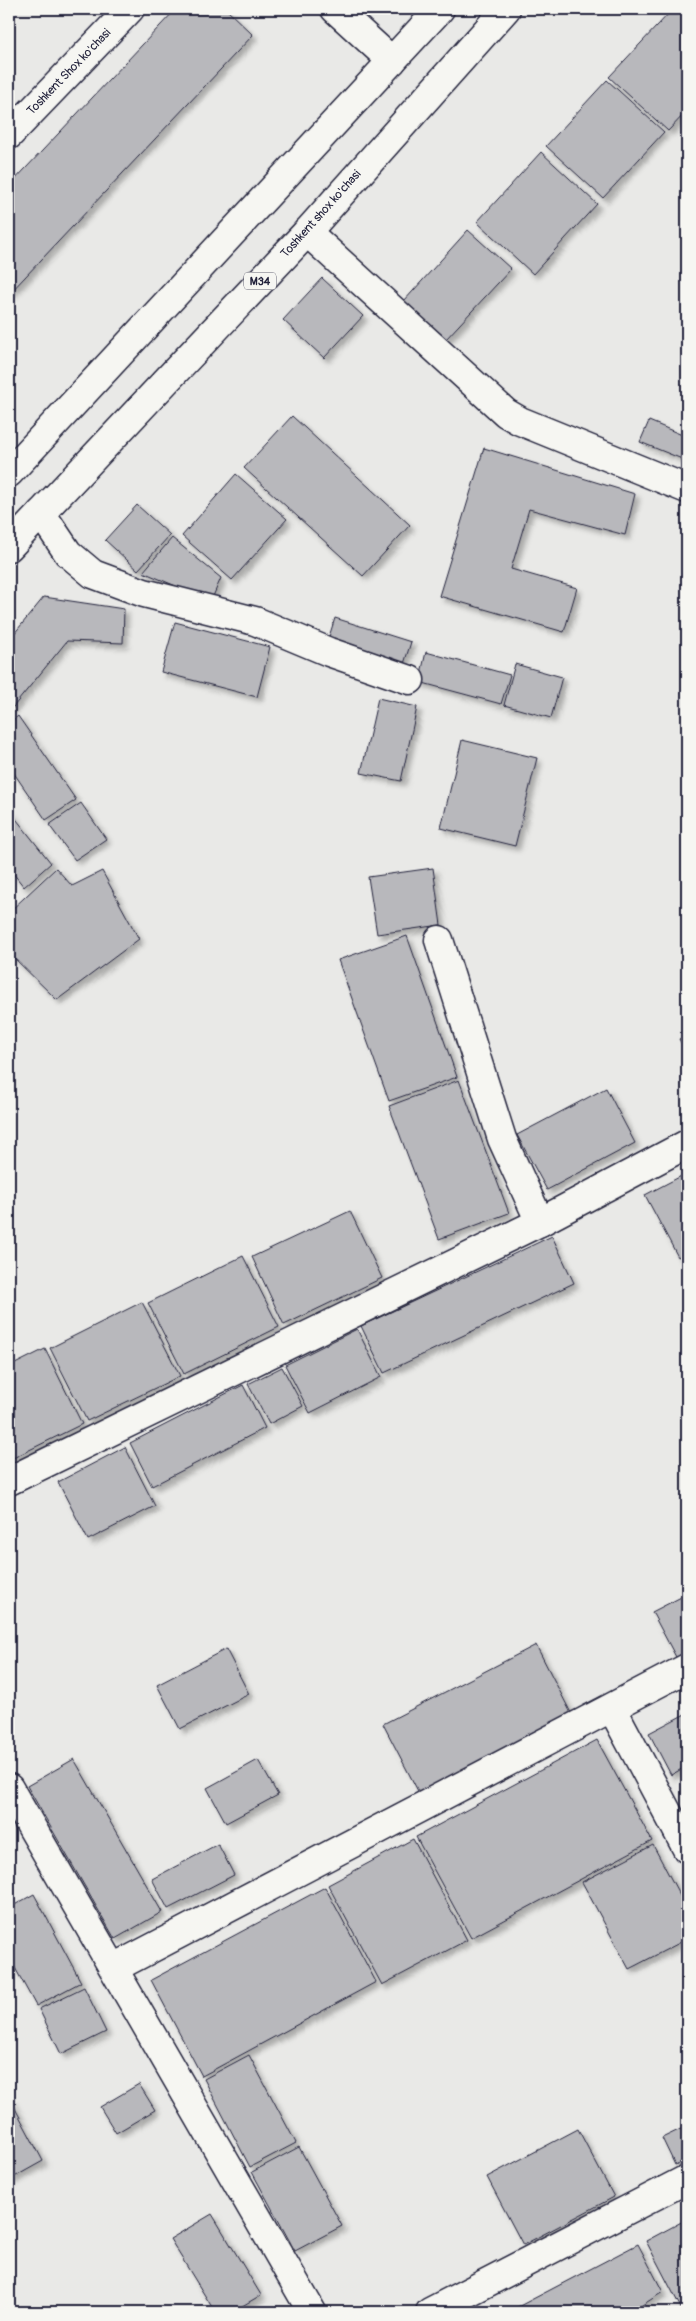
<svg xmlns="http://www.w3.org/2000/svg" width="696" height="2321" font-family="Pangolin,sans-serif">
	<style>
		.building { fill: #b8b8bc; stroke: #22223b; filter: url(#shadow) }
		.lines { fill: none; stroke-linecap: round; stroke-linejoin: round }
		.minor-casing { stroke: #22223b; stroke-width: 31 }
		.major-casing { stroke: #22223b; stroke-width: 31 }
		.minor { stroke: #f6f6f2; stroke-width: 28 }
		.major { stroke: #f6f6f2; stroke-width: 28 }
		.labels { text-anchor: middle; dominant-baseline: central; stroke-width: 4; stroke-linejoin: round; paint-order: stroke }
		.shield { fill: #f6f6f2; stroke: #626272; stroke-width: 1 }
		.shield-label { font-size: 11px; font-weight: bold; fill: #22223b }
		.street-label { font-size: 12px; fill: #22223b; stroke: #f6f6f2 }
	</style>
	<defs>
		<filter id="shadow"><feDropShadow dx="4.5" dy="4.5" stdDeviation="2.5" flood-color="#0004"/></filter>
	</defs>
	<rect width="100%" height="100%" fill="#e9e9e7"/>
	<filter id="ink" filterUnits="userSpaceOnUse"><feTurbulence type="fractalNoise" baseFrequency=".02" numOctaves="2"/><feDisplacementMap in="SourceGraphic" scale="10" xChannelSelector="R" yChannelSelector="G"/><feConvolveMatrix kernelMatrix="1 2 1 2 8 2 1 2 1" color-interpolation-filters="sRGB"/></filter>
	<g filter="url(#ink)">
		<g class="building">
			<path d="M176,9H226L253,35L9,294V186Z"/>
			<path d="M673,9H682L687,14V111L668,131L609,77Z"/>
			<path d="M607,80L664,132L603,198L546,146Z"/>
			<path d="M541,152L597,204L533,274L477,222Z"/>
			<path d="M468,230L511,269L446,339L404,301Z"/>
			<path d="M322,278L363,316L324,358L283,320Z"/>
			<path d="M292,416L410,525L363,576L244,468Z"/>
			<path d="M649,421L687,437V461L640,442Z"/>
			<path d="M484,448L635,494L625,535L529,509L511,569L577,588L564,632L439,596Z"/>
			<path d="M236,474L287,519L232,580L182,536Z"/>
			<path d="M137,505L170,535L138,570L105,540Z"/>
			<path d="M172,538L221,578L211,601L143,572Z"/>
			<path d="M44,597L124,609L123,643L67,641L9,712V640Z"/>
			<path d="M335,618L411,642L403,667L327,643Z"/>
			<path d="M175,622L270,647L257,697L161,672Z"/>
			<path d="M426,652L510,675L501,704L419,682Z"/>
			<path d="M515,664L562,677L551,718L504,705Z"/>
			<path d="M378,698L417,707L401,781L361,773Z"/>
			<path d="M18,716L76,800L46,820L9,766V723Z"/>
			<path d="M462,740L537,758L515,846L441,828Z"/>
			<path d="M81,803L106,839L75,860L49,825Z"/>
			<path d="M9,810L51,863L24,887L9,868Z"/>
			<path d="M56,868L72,886L102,871L139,939L57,1000L9,953V912Z"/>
			<path d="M433,868L441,925L377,934L368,877Z"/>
			<path d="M407,936L457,1077L389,1101L338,960Z"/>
			<path d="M687,1035V1054L679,1039Z"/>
			<path d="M459,1080L509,1213L439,1239L389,1106Z"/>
			<path d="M606,1088L635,1143L547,1190L517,1135Z"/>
			<path d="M687,1173V1252L678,1257L645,1195Z"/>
			<path d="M350,1211L382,1278L284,1325L252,1257Z"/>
			<path d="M552,1236L574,1283L384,1373L361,1326Z"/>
			<path d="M243,1256L279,1327L184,1374L148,1303Z"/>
			<path d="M142,1302L180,1376L87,1421L50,1348Z"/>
			<path d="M357,1329L381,1377L310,1413L285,1365Z"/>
			<path d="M45,1349L82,1424L9,1460V1367Z"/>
			<path d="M282,1367L303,1406L269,1424L248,1384Z"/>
			<path d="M243,1385L265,1428L152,1486L130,1443Z"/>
			<path d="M125,1447L155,1506L88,1540L58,1482Z"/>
			<path d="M687,1594V1654L677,1659L652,1612Z"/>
			<path d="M536,1645L572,1715L419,1793L383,1724Z"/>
			<path d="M226,1649L249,1694L180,1729L157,1685Z"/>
			<path d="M687,1713V1766L671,1775L649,1733Z"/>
			<path d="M597,1740L652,1841L471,1938L416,1837Z"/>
			<path d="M74,1759L162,1912L115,1939L27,1786Z"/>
			<path d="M258,1760L278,1795L226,1823L207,1788Z"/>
			<path d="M413,1839L467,1940L382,1985L328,1885Z"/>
			<path d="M218,1844L234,1875L168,1909L152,1879Z"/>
			<path d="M653,1845L687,1909V1939L629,1969L582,1882Z"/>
			<path d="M325,1887L376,1982L202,2076L151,1980Z"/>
			<path d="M34,1894L81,1982L36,2006L9,1957V1908Z"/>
			<path d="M84,1987L106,2032L61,2054L39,2009Z"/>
			<path d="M249,2055L296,2143L250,2167L204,2079Z"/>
			<path d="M139,2084L155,2110L116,2133L100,2107Z"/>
			<path d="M9,2097L43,2161L9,2180Z"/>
			<path d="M687,2126V2159L675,2165L662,2138Z"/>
			<path d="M578,2129L614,2197L523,2245L487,2177Z"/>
			<path d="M299,2147L342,2226L295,2251L252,2172Z"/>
			<path d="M212,2214L261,2295L232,2312H215L170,2239Z"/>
			<path d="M687,2219V2312H683L646,2241Z"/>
			<path d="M638,2244L663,2292L631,2312H508Z"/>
		</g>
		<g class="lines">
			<defs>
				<g id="minor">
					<path d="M335,9L392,61"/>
					<path d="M9,135L130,9"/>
					<path d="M307,232L506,413L520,421L687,489"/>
					<path d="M41,513L68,553L93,574L144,593L255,621L329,652L410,680"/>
					<path d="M439,940L502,1139L540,1222"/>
					<path d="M9,1481L540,1222L687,1144"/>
					<path d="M612,1708L687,1849"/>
					<path d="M9,1788L312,2312"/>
					<path d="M114,1968L687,1668"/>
					<path d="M430,2312L687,2179"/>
				</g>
				<g id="major">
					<path d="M9,473L440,9"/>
					<path d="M9,547L307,232L506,9"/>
				</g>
			</defs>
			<use href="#minor" class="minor-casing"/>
			<use href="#major" class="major-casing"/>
			<use href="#minor" class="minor"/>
			<use href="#major" class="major"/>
		</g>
	</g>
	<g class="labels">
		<rect class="shield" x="244" y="272.5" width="32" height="17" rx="4"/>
		<g class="shield-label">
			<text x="260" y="281">M34</text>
		</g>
		<g class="street-label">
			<text transform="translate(69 72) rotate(-46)">Toshkent Shox ko'chasi</text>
			<text transform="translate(321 214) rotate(-48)">Toshkent shox ko'chasi</text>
		</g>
	</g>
	<rect width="696" height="2321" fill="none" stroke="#f6f6f2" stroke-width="30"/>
	<rect x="15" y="15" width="666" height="2291" fill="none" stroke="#22223b" stroke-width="2" filter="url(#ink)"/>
</svg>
